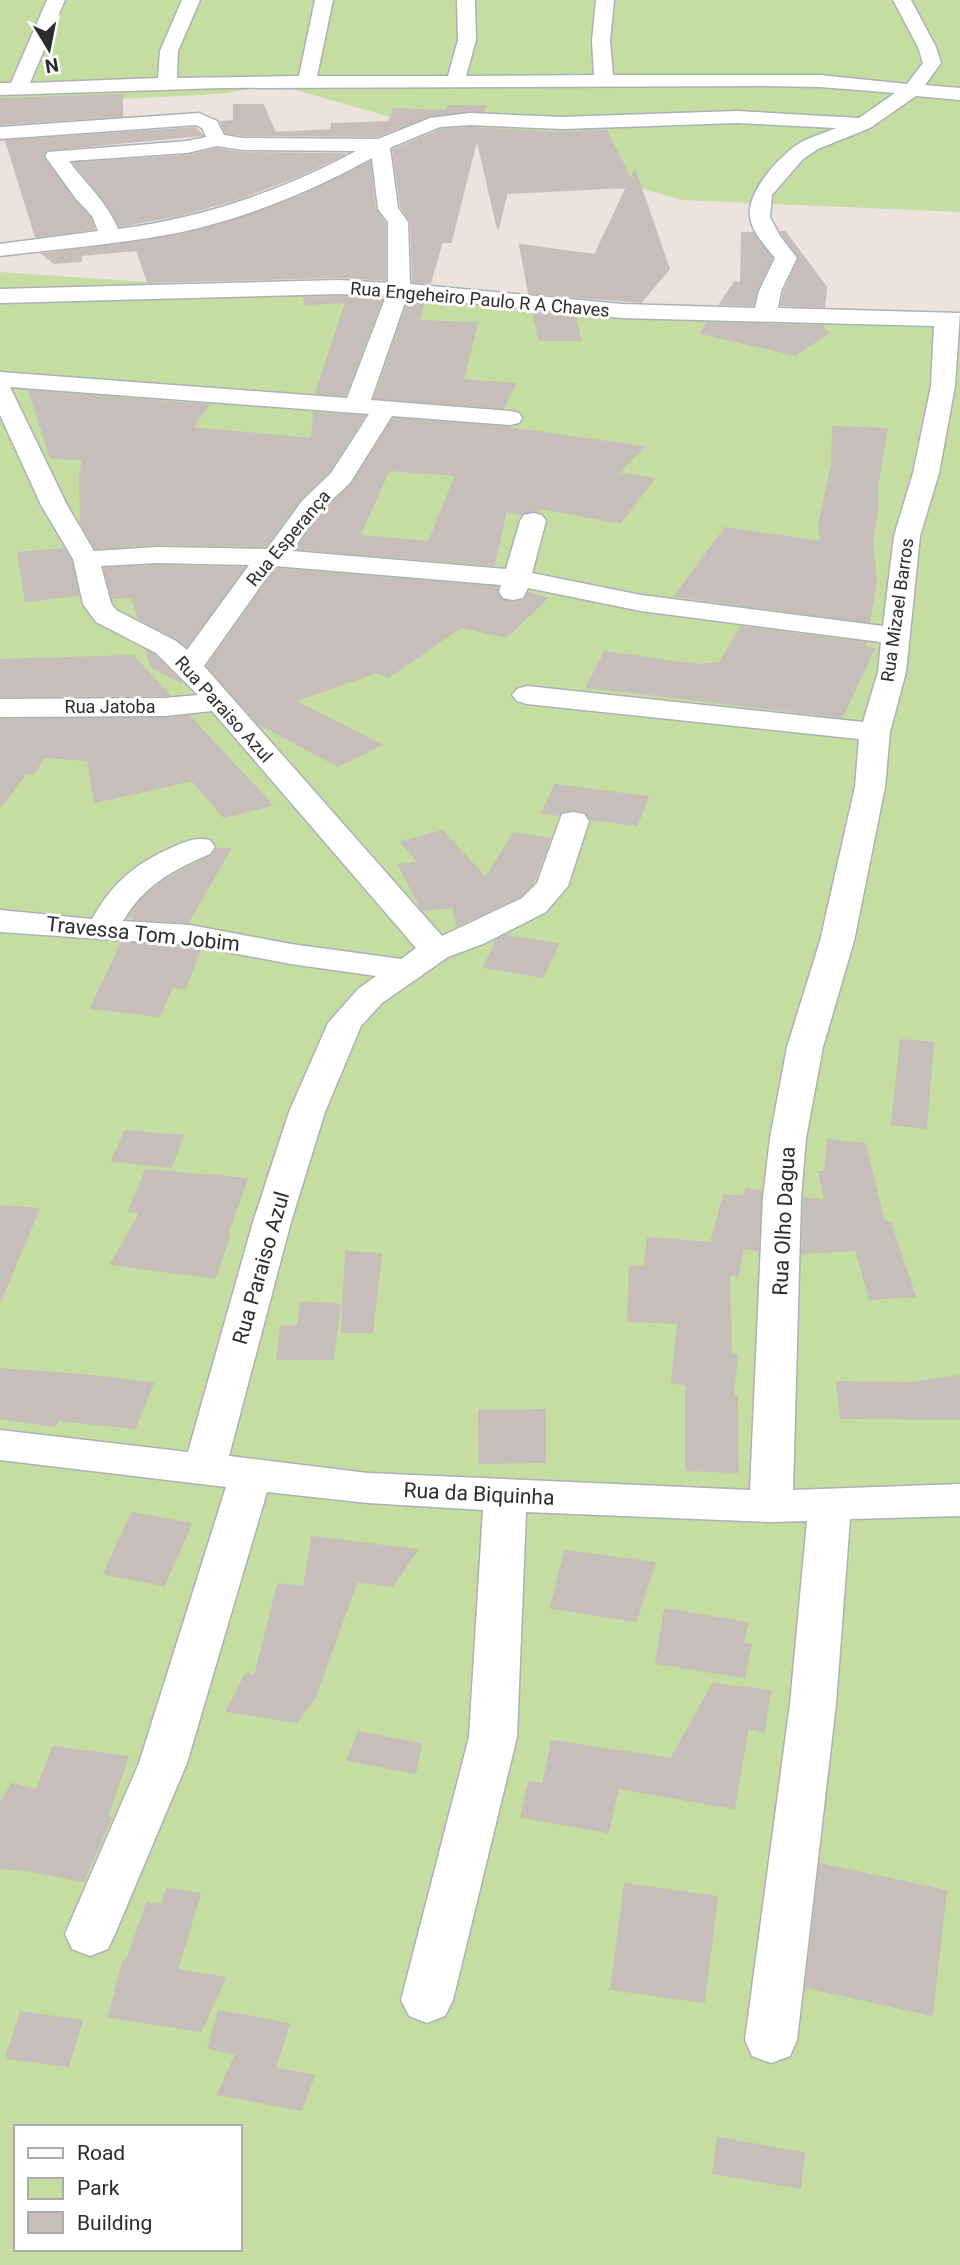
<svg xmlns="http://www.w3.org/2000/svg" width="960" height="2265" font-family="Roboto,sans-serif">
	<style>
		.green { fill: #c5dda1; fill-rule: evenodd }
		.building { fill: #c5bebb; stroke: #c7beb9; stroke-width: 2; fill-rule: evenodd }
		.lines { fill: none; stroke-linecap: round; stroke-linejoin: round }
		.minor-casing { stroke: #acb1b6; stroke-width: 3 }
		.minor { fill: #fff; fill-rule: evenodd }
		.labels { text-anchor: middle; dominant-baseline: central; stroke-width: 6; stroke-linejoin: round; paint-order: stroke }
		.far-street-label { font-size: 18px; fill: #2c2c2c; stroke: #fff }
		.street-label { font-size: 21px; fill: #2c2c2c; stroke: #fff }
	</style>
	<rect width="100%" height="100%" fill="#ece3df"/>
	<g class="green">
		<path d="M0,0H960V212L682,200L278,85L219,94L0,105Z"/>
		<path d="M0,272L618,314L960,326V2265H0ZM16,2127H240V2249H16Z"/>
	</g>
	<g class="building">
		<path d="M122,95V116L1,124L0,121V99Z"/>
		<path d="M234,105H263L275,133L331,130L332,124L389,122L394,109L446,111L448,106H485L483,111L429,116L377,136L243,135L226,133L221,122L234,121Z"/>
		<path d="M195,128L202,135L46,150L43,158L90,217L94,229L36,237L6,141Z"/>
		<path d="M470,128L560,133L606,130L631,180L635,171L669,269L641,302L529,293L520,245L595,255L627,187L509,193L508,187L498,229L477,138L451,242H442L430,283L413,282L411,222L401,207L393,150L441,130Z"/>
		<path d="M217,149L243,153L345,154L298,176L240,198L180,215L120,226L104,200L74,163L187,156Z"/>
		<path d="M370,162L375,209L385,223V280L339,277L148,282L137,250L81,255V261L54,263L43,254L146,241L220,225L299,197Z"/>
		<path d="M781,232H785L826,287L824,307L781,305L784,292L799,259Z"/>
		<path d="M742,233H753L772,258L757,290L753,305L720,304L735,282L741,283Z"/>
		<path d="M339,297L382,298L345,395L316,393L346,302L306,304L304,298Z"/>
		<path d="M409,300L424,301L419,321L477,323L463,380L515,384L503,408L375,398Z"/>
		<path d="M533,312L575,316L580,340H539Z"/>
		<path d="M707,323L822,326L828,333L795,355L701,333Z"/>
		<path d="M29,391L208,405L192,428L312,439L314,413L364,416L329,471L300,499L266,546L157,544L95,548L81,523L80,475L83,459L51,458Z"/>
		<path d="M393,419L494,426L644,447L617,473L654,479L620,523L541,508L538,511L522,514L506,511L494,565L297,549L322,513L352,484ZM389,470L456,475L429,542L359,536Z"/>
		<path d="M833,427L887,429L877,487L878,506L872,541L876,582L869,622L675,596L725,528L821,542L819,524L832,465Z"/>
		<path d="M64,549L71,560L78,595L26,601L18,553Z"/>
		<path d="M157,566L244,568L187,646L138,618L132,597L112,598L104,568Z"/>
		<path d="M276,569L498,587L497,593L501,599L512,603L524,601L528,593L547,598L506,637L461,627L388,677L377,672L294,701L381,745L338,766L258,723L207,666Z"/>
		<path d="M741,627L866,643L865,648L874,649L842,717L587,687L605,652L697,665L720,663Z"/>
		<path d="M147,651L154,655L182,683L151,666Z"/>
		<path d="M133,656L169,695L0,696V660Z"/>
		<path d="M189,716L272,805L224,817L192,780L95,802L88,760L43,757L34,774L26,773L0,807V720Z"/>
		<path d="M555,785L648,797L637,825L591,819L584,811L573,809L562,811L559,815L542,813Z"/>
		<path d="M442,831L486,878L514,833L550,839L532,885L520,896L457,925L453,907L422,910L399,865L419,862L401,842Z"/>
		<path d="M217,849H230L188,922L134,919L135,917L129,916L142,899L162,882L211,856Z"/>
		<path d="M505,936L558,944L543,977L484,967L497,940Z"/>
		<path d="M122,943L200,950L185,988L172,987L159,1016L91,1008Z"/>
		<path d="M901,1040L933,1043L926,1128L892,1124Z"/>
		<path d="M125,1131L183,1136L171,1167L112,1161Z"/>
		<path d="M828,1140L865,1144L884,1222H890L915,1296L870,1299L856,1250L802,1253L804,1198L825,1201L819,1172H825Z"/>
		<path d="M146,1170L247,1179L227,1234H230L215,1278L111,1264L141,1212L129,1211Z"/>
		<path d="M746,1189L761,1191L758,1250L743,1248L738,1275L729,1274L731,1354L737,1355L733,1396H737L738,1472L686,1470V1384L672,1383L678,1323L628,1321L630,1266L644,1267L648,1238L711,1243L724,1195L744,1197Z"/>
		<path d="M0,1206L39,1209L0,1301Z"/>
		<path d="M346,1252L381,1254L372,1332H342Z"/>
		<path d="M301,1302L340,1305L333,1359H277L281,1327L298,1326Z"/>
		<path d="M0,1369L83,1375L153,1383L135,1428L58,1420L55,1426L0,1418Z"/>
		<path d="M960,1376V1419L841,1418L837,1382L909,1383Z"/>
		<path d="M545,1410V1462L480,1463L479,1411Z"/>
		<path d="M132,1513L191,1524L164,1585L104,1574Z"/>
		<path d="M312,1537L417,1550L392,1586L357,1581L315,1697L297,1722L227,1711L246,1674L255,1676L278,1584L304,1587Z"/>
		<path d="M565,1551L655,1563L636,1621L551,1608Z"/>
		<path d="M665,1609L748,1623L742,1643L751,1645L744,1677L656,1663Z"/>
		<path d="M713,1684L770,1691L764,1732L748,1728L734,1808L618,1788L608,1832L521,1817L529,1782L543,1784L552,1741L671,1759Z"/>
		<path d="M359,1732L421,1744L415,1773L347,1760Z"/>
		<path d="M53,1747L128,1757L107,1817L111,1818L83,1881L28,1870L0,1868V1804L12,1784L37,1790Z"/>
		<path d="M820,1864L946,1891L932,2015L806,1987Z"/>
		<path d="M625,1884L717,1897L704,2002L611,1989Z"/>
		<path d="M167,1889L200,1894L177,1970L225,1978L201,2031L109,2017L123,1961H127L147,1903L162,1905Z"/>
		<path d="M219,2011L289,2024L275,2068L314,2076L301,2110L218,2094L236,2054L208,2048Z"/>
		<path d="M21,2012L82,2021L68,2066L6,2058Z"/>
		<path d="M718,2138L804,2153L800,2188L713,2173Z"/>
	</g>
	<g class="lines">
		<defs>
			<path id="minor" d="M47,0H65L30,83L158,78L160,51L182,0H200L178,51L177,78L299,76L315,0H333L317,76H448L458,40L457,0H475L476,40L466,76L594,75L592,41L596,0H614L610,41L613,75H820L907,84L923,63L918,47L893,0H911L936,47L941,63L925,85L960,88V100L916,96L870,128L818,149L803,159L772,195L770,217L780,236L797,258L781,291L778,308L960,313L955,386L939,473L920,536L906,672L890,732L885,787L854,941L823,1047L806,1138L801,1198L793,1490L960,1484V1516L850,1519L836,1704L797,2040L790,2056L771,2063L752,2056L745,2040L790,1704L807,1521L771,1522L526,1512L517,1737L453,2000L445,2016L427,2023L409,2016L401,2000L469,1737L483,1510L368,1503L267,1492L187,1763L115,1934L108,1949L90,1956L72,1949L65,1934L139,1763L226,1487L0,1460V1430L188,1452L253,1222L289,1112L328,1023L358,989L376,976L291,964L190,945L0,932V910L92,919C112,883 136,863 173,847C187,841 196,837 210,840L215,847L210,854C173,870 144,885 123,921L190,925L291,944L401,959L416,948L212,711L165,716L0,717V699L165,698L198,695L156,653L96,622L83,604L73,559L41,505L0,415V372L347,398L386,296L339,294L0,303V289L339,280L388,283V222L378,209L372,158C309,193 237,222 166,235C111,245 55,249 0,256V244L98,231L92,216L76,199L45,156L48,152L187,141L206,137L202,128L196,125L0,139V127L199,113L217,121L224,135L243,138L378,139L430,118L470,113L562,117L737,111L859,118L895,93L820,87L765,86L222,88L0,95V83H11ZM737,123L836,128C826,132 815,136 805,140C783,151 746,191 750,217C752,232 766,247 775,258L759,291L755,308L622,304L410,284L408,222L398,208L390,148L394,146L440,127L470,125L562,129ZM217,146L243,150L356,151C282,191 202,218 118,229C108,203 85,183 69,161L187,153ZM407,297L622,318L934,326L931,386L913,473L894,536L883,626L641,595L532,573L546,521L542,515L533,513L524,515L520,521L506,569L292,551L320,511L350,483L392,416L510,425L519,423L522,418L519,413L510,411L371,400ZM10,387L369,414L331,473L302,501L267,549L157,547L94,551L67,505ZM157,563L249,565L187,650L176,641L116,610L111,603L101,566ZM275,566L501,585L499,592L503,598L513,600L523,598L528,588L641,611L881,642L878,672L863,722L527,686L517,689L512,695L517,701L527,704L859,739L855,787L820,941L787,1047L770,1138L763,1198L750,1490L368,1473L229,1456L291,1222L325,1112L361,1026L382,1003L448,957L483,944L546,912L568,886L589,821L584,814L573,812L562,814L537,883L522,898L442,936L204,666Z"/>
		</defs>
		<use href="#minor" class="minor-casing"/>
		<use href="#minor" class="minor"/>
	</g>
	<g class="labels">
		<g class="far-street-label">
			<text transform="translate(480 299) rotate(5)">Rua Engeheiro Paulo R A Chaves</text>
			<text transform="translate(288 538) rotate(-50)">Rua Esperança</text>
			<text transform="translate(897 610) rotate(-82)">Rua Mizael Barros</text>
			<text x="110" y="706">Rua Jatoba</text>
			<text transform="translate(224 709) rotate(48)">Rua Paraiso Azul</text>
		</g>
		<g class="street-label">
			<text transform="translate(143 934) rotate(6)">Travessa Tom Jobim</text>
			<text transform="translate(784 1221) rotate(-87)">Rua Olho Dagua</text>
			<text transform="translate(261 1268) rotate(-74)">Rua Paraiso Azul</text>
			<text transform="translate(479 1494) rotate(3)">Rua da Biquinha</text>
		</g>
	</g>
	<rect x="14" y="2125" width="228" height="126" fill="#ffffff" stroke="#ababab" stroke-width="2"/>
	<rect x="28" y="2148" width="35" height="10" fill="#ffffff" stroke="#ababab" stroke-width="2"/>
	<text x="77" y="2160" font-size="21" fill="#2c2c2c">Road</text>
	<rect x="28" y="2178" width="35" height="21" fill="#c5dda1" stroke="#ababab" stroke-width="2"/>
	<text x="77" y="2195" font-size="21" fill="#2c2c2c">Park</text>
	<rect x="28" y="2212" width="35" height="21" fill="#c5bebb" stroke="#ababab" stroke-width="2"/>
	<text x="77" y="2230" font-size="21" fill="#2c2c2c">Building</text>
	<g transform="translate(49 49) rotate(170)" stroke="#ffffff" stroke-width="5" paint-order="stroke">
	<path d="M0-5L12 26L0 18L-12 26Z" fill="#2c2c2c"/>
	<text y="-10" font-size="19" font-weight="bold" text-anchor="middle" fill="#2c2c2c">N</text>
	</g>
</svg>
